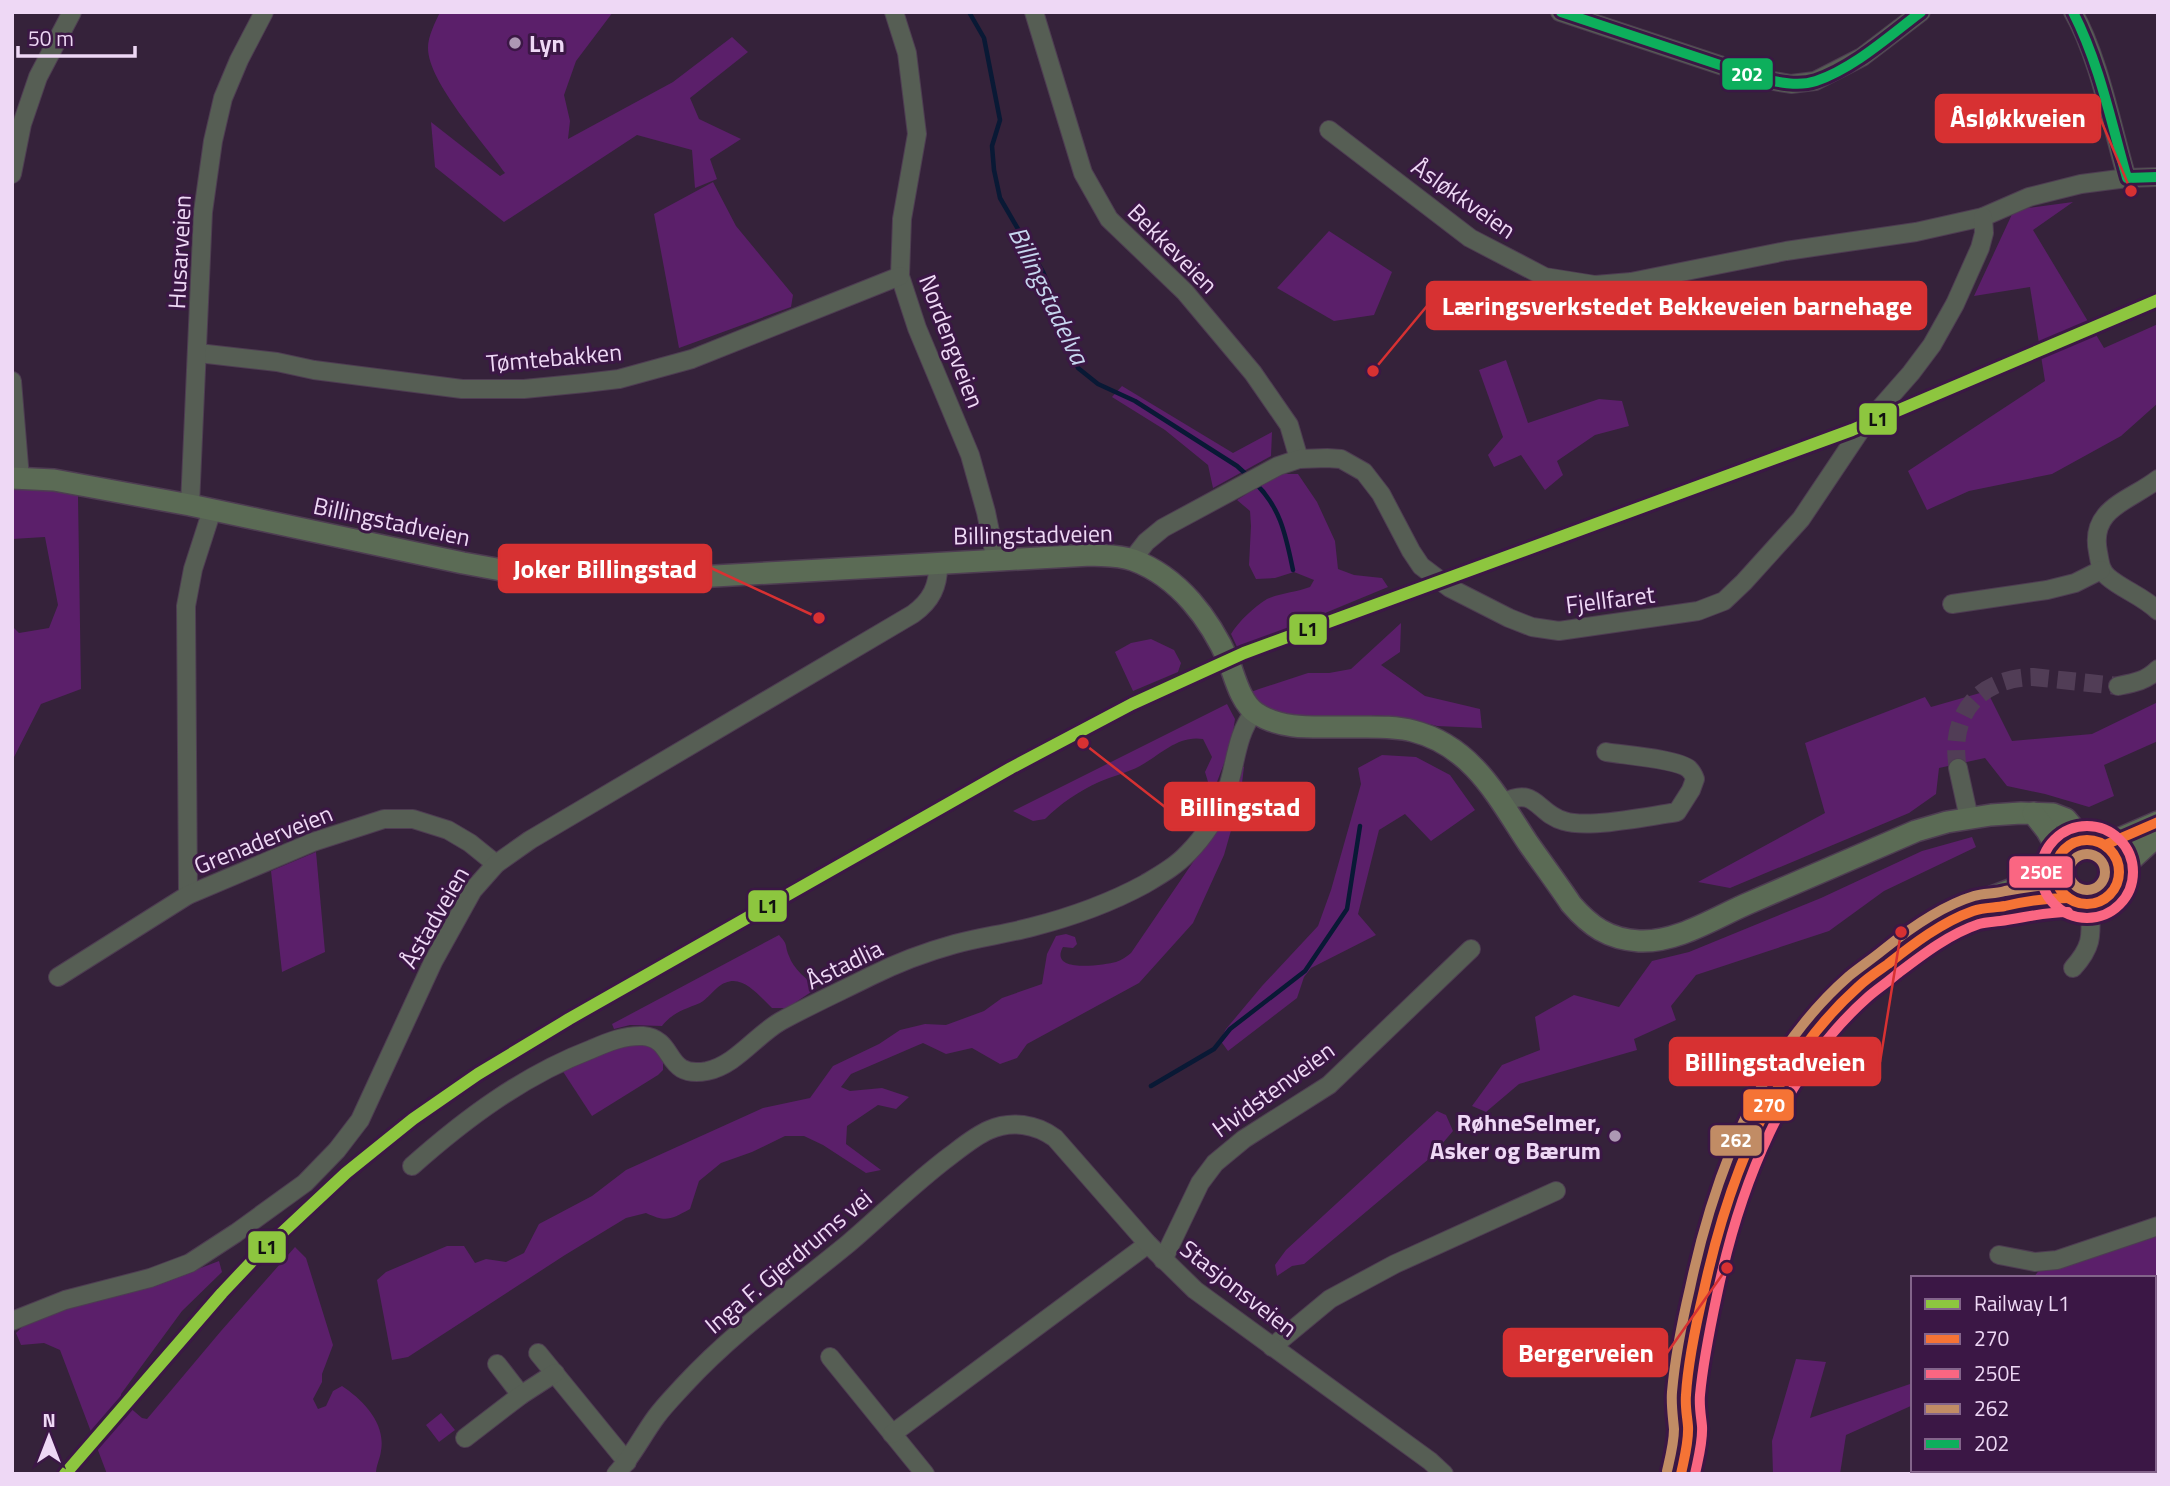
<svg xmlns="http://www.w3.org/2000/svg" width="2170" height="1486" font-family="'Titillium Web',sans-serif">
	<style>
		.green { fill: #5b1f6a }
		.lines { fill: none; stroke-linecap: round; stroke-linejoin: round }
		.stream { stroke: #091935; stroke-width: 4.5 }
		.minor-tunnel { stroke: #513d56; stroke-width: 18; stroke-dasharray: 18 9; stroke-linecap: butt }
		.minor-casing { stroke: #4e3d52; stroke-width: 20 }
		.major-casing { stroke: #4e3d52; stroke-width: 24 }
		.minor { stroke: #565e54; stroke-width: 18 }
		.major { stroke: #5b6b55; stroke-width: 21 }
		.bus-1-casing { stroke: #3b1745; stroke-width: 16 }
		.bus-2-casing { stroke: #3b1745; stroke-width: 16 }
		.bus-3-casing { stroke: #3b1745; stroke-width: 16 }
		.bus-4-casing { stroke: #3b1745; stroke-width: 16 }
		.bus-1 { stroke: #f57335; stroke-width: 10 }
		.bus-2 { stroke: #fa6682; stroke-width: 10 }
		.bus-3 { stroke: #c18c65; stroke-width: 10 }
		.bus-4 { stroke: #0daf5c; stroke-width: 10 }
		.rail-1-casing { stroke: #3b1745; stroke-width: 18 }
		.rail-1 { stroke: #8dc63f; stroke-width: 12 }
		.poi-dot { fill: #ad98b4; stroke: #3b1745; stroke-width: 2.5 }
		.labels { text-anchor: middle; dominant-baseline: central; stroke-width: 6; stroke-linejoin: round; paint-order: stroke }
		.poi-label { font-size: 24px; font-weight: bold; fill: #eed8f5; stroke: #3b1745; text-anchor: start }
		.street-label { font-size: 24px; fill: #eed8f5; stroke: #3b1745 }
		.water-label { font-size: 26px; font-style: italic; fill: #c6d6ee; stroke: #3b1745 }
		.leader { fill: none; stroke: #d73132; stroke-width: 2.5 }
		.callout-dot { fill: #d73132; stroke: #3b1745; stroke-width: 2.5 }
		.callout { fill: #d73132; stroke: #d73132; stroke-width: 2.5 }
		.callout-label { font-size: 26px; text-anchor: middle; font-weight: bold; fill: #fff }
		.line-badge { stroke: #3b1745; stroke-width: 2.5 }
		.badge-label { font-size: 19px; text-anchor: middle; font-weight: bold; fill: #fff }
		.pale-badge-label { font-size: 19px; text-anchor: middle; font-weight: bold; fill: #111 }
	</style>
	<rect width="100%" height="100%" fill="#35223a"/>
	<g class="green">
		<path d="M440,12H613L576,61L564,95L570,121L568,139L673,82L732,37L748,52L690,98L699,119L741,139L710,159L717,179L695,188L692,150L637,135L504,222L435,167L431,122L500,176L505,173C485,144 428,82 428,48C428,36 435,23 440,12Z"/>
		<path d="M713,182L736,226L793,295L791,307L679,348L654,214Z"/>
		<path d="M2073,202L2033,230L2104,348L2158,324V403L2121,436L2052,474L1969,491L1927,510L1908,471L2045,381L2030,287L1974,296L2014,210Z"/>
		<path d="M1329,231L1392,272L1374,315L1334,321L1277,288Z"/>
		<path d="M1506,360L1528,423L1599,399L1622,401L1629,426L1595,435L1557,461L1563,475L1545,490L1521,455L1494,467L1488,455L1503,437L1479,370Z"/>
		<path d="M1122,386L1233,453L1272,432L1271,456L1213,488L1208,465L1165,430L1112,397Z"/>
		<path d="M1279,474H1298L1317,502L1335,541L1338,569L1354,575L1382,578L1388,587L1238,649L1231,634C1239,621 1254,607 1267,599C1280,593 1297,592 1310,587L1314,580L1294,572L1275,578L1256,579L1249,565L1251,526L1250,511L1237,500Z"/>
		<path d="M24,486L78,496L81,689L41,704L12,761V626L19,633L49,628L58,605L45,537L12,539V487Z"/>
		<path d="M1401,623L1400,652L1381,665L1425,696L1480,709L1482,728L1437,726L1410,719L1377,715L1304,717L1275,713L1257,703L1251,692L1259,689L1308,673H1329L1351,669Z"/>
		<path d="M1151,639L1174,650L1181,663L1178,672L1133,691L1115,652L1131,643Z"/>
		<path d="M1987,691L2012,741L2092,734L2158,702V741L2104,765L2114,796L2089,807L2045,794L2007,786L1985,758L1939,768L1936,794L1909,813L1730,888L1698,882L1825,813L1805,743L1925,697L1931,707Z"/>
		<path d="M1227,704L1235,719L1231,745L1212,795L1205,772L1212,757L1203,739C1178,735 1160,755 1140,766C1127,773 1112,776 1099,782C1079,791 1060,804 1045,819L1033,821L1013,811Z"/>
		<path d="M1382,755L1416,757L1450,775L1475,810L1431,841L1405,814L1379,830L1358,914L1376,935L1311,968L1304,977L1297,998L1228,1051L1220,1040L1226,1029L1262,986L1318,926L1331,890L1361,784L1358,768Z"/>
		<path d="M1241,766L1244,767L1240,799L1224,855L1193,923L1139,983L1027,1044L1017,1058L1000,1064L972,1048L946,1054L923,1043L851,1074L841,1087L850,1091L882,1088L909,1097L896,1109L878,1105L847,1126L846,1144L881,1170L866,1173L823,1145L804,1136H785L752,1152L721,1163L699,1181L690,1209C671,1219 667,1223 646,1213L626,1218L565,1255L408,1357L392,1360L377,1280L386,1272L447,1246H464L475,1263L486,1259L506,1262L524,1253L539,1224L592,1196L626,1170L763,1108L810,1098L833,1066L879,1044L900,1030L925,1024L946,1025L984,1011L1002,998L1042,984L1047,954L1056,936L1066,934L1075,937L1077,944L1073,948L1063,947C1048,974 1104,965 1116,962C1122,960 1127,956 1131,953L1219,824Z"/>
		<path d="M1972,837L1976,847L1884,891L1829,931L1696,975L1671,1006L1676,1020L1634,1039L1637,1050L1519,1084L1486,1112L1472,1106L1502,1065L1540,1050L1535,1017L1574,995L1619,1007L1652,961L1689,952L1821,898L1922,851Z"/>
		<path d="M316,852L325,952L282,972L271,871Z"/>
		<path d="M779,935C789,946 784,944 789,956C793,969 808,980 817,988L787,1008H772C756,993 739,969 717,988C711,993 707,999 700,1003C685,1009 672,1013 662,1026L630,1025L614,1029L612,1024Z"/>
		<path d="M627,1043L654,1045L663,1061V1070L658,1075L592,1116L562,1070Z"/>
		<path d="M1437,1111L1446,1115L1453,1131L1430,1158L1304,1264L1292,1266L1277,1276L1275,1265L1286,1250Z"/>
		<path d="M2158,1236V1359L2154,1360V1278H2033L2041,1268L2107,1253Z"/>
		<path d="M295,1247L306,1258L333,1345L322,1374V1382L313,1399L318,1409L326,1406L333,1391L342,1386C363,1400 386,1423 381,1451C380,1459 376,1465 376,1474H107L60,1350L44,1343L21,1345L16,1333L31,1318L193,1271L219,1261L222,1272L182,1311L121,1394V1400L142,1418L147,1419L221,1331Z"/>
		<path d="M1796,1359L1826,1362L1810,1418L1913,1383V1405L1846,1435L1840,1474H1773L1772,1441Z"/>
		<path d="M441,1413L455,1430L439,1442L426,1425Z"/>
		<path d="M1956,1470H2125L2126,1474H1955Z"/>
	</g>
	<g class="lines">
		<g class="stream">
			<path d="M969,12L984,38L1000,120L992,146L994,170L1000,198L1043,272L1062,317L1078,368L1098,384L1135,401L1237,466L1248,476"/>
			<path d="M1254,482C1281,507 1286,537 1293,570"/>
			<path d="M1151,1086L1214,1049L1230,1029L1305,971L1347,909L1360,826"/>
		</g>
		<path class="minor-tunnel" d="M1958,768C1948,715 1979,678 2033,677L2118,686"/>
		<defs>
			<g id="minor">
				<path d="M894,12L907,53L917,134L902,219L900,276L917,328L970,455L986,512L996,561"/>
				<path d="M1034,12L1083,173L1109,219L1185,292L1253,373L1289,425L1299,459"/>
				<path d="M1560,12L1762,79L1791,84L1815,81L1862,57L1921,12"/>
				<path d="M2073,12C2099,57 2112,128 2127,178"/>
				<path d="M1329,130L1470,238L1545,277L1595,285L1631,282L1786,251L1916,232L1983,217L2029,197L2081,184L2127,178L2158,177"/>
				<path d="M12,174L22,124L38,77L72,12"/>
				<path d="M198,353L277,362L314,370L462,389H524L585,383L619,379L692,359L900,276"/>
				<path d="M12,381L20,478"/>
				<path d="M2158,479C2130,501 2089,508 2098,552C2100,562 2100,570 2108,577C2123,590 2143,596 2158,611"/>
				<path d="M190,505L203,212L213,141L223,98L239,60L264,12"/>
				<path d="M1132,560L1146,542L1163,528L1278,466L1299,459L1327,458L1341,459L1364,472L1381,494L1411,551L1421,566L1450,588L1509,618L1532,627L1559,631L1698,611L1724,601L1744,582L1801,519L1860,431L1911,373L1932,345L1955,304L1980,248L1984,233L1983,217"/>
				<path d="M1952,604L2047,590L2075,583L2101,570"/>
				<path d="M2118,686C2134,683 2146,681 2158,669"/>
				<path d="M1958,768L1969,818"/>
				<path d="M1503,803C1536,785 1537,814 1564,821C1588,829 1651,816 1677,812L1691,790L1695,779C1694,776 1692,772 1689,769C1678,759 1623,755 1606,752"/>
				<path d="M188,895L186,606L193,569L212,510"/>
				<path d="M2073,968C2094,945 2091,934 2090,904"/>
				<path d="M58,977L188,895L313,842L384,819H413L448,830L470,843L496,864"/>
				<path d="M412,1166C466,1118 524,1075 592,1049C608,1042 625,1035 643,1036C677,1039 663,1079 707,1071C736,1065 756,1035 781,1021C810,1005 841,991 871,976C897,963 926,952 955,944C980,937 1006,934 1032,927C1071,917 1110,903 1145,884C1160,875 1176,866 1188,853C1203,838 1218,816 1225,796C1236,768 1235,736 1254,712"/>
				<path d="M1999,1255L2035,1262L2057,1260L2158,1226"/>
				<path d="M1163,1260L1200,1183L1215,1163L1244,1139L1329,1085L1471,949"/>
				<path d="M12,1321L65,1300L150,1278L190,1263L236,1233L305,1183L337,1150L360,1120L433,962L473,890L496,864L530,840L913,614C931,601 939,586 938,563"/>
				<path d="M1272,1347L1330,1299L1395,1264L1556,1191"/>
				<path d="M538,1353L627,1462"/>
				<path d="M830,1357L925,1474"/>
				<path d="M497,1364L521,1395"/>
				<path d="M892,1434L1148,1244"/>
				<path d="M465,1438L521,1395L555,1373"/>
				<path d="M2129,1470L2130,1474"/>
				<path d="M616,1474C632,1457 642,1436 656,1417C664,1406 674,1396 684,1385C733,1332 793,1289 849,1243C883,1214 914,1183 950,1156C962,1147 975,1136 989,1130C1011,1120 1036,1124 1055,1138L1148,1244L1195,1290L1430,1461L1444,1474"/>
			</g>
			<g id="major">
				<path d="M12,478L54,480L190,505L463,563L551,579L643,580L1091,555C1105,556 1119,555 1133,560C1179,577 1210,619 1229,662C1235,678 1241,703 1256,713C1284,732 1322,726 1355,727C1374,727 1394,726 1413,731C1472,746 1497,796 1528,843C1542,863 1557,883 1571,904C1590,926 1608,939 1639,941C1677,943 1716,917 1749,903C1805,879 1860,855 1916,831L1947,822L1991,815L2021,813L2053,814L2066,819L2083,839"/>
				<path d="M2033,813L2047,831L2060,854"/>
				<circle cx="2087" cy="872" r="32"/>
				<path d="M2105,845L2158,822"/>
				<path d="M2119,871L2158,835"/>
				<path d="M1987,904L1992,897L2054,873"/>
				<path d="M1681,1474C1684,1459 1688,1441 1688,1426C1687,1421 1685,1416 1685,1410C1685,1390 1689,1367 1693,1347C1717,1196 1771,1039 1904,951C1925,937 1959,913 1984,908C1989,907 1994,908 1999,907C2023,902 2044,897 2068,898"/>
			</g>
		</defs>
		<use href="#minor" class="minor-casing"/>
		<use href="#major" class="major-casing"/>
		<use href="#minor" class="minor"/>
		<use href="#major" class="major"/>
		<defs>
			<g id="bus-1">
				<circle cx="2087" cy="872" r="32"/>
				<path d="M2105,845L2158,822"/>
				<path d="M1681,1474C1684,1459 1689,1442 1688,1426C1687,1415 1685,1406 1686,1395C1688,1360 1696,1324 1704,1290C1728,1180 1772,1064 1858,987C1867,978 1878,971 1888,964C1913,944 1942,922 1973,911C1984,907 1994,908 2005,906C2026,901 2046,898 2068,898"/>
			</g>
			<g id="bus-2">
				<circle cx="2087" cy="872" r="46"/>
				<path d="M1695,1474C1698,1459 1703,1442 1702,1426C1701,1416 1699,1406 1700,1395C1703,1362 1710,1328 1717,1295C1739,1188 1784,1071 1868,997C1877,989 1888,982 1897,974C1922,955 1949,934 1979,924C1986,922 1992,922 2000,921C2023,918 2044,912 2068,912"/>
			</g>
			<g id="bus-3">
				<circle cx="2087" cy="872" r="18"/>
				<path d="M1667,1471C1670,1458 1674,1443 1674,1429C1673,1417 1671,1405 1672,1392C1675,1358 1682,1322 1690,1288C1714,1175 1760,1054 1849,976C1860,967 1872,959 1883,950C1909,929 1941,906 1974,896C1984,893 1995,894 2005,891C2026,887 2047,884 2068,884"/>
			</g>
			<g id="bus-4">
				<path d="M1561,12L1762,79C1780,82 1798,87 1816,81C1854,68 1889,36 1921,12"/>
				<path d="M2073,12C2100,65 2111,122 2127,178L2158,177"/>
			</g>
		</defs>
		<use href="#bus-1" class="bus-1-casing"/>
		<use href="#bus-2" class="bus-2-casing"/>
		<use href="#bus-3" class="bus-3-casing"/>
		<use href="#bus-4" class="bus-4-casing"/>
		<use href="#bus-1" class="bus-1"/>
		<use href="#bus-2" class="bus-2"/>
		<use href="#bus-3" class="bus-3"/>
		<use href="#bus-4" class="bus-4"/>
		<defs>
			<path id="rail-1" d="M65,1474L222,1293L255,1258L346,1173L413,1119L478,1074L569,1019L1011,768L1132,704L1244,653L1852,430L2158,300"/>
		</defs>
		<use href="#rail-1" class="rail-1-casing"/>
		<use href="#rail-1" class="rail-1"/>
	</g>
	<g class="poi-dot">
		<circle cx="515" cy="43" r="7"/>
		<circle cx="1615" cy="1136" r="7"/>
	</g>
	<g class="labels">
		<g class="poi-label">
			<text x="529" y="43">Lyn</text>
			<text x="1601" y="1122" text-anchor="end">RøhneSelmer,<tspan x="1601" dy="28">Asker og Bærum</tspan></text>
		</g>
		<g class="street-label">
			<text transform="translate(1464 198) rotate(35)">Åsløkkveien</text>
			<text transform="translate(1173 248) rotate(45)">Bekkeveien</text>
			<text transform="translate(179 252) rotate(-87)">Husarveien</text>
			<text transform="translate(952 341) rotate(69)">Nordengveien</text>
			<text transform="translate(554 357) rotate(-5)">Tømtebakken</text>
			<text transform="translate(392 521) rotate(12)">Billingstadveien</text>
			<text transform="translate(1033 534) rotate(-1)">Billingstadveien</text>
			<text transform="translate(1610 599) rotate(-7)">Fjellfaret</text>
			<text transform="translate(263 839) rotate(-22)">Grenaderveien</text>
			<text transform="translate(434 917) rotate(-60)">Åstadveien</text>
			<text transform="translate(844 964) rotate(-26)">Åstadlia</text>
			<text transform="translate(1273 1089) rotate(-36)">Hvidstenveien</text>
			<text transform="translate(788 1261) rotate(-40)">Inga F. Gjerdrums vei</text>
			<text transform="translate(1239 1288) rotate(38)">Stasjonsveien</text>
		</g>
		<g class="water-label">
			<text transform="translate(1049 295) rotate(64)">Billingstadelva</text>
		</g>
	</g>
	<path class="leader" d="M2131 191L2100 118M1373 371L1427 306M819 618L711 568M1083 743L1165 807M1901 932L1880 1062M1727 1268L1667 1353"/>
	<g class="callout-dot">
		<circle cx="2131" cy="191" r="7"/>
		<circle cx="1373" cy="371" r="7"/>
		<circle cx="819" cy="618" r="7"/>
		<circle cx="1083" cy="743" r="7"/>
		<circle cx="1901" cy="932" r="7"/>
		<circle cx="1727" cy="1268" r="7"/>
	</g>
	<g class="callout">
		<rect x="1936" y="95" width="164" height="47" rx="7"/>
		<rect x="1427" y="282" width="499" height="47" rx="7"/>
		<rect x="499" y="545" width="212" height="47" rx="7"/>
		<rect x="1165" y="783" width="149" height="47" rx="7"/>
		<rect x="1670" y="1038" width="210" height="47" rx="7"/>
		<rect x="1504" y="1329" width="163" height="47" rx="7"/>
	</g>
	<g class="callout-label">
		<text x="2018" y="127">Åsløkkveien</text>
		<text x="1677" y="315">Læringsverkstedet Bekkeveien barnehage</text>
		<text x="605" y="578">Joker Billingstad</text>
		<text x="1240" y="816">Billingstad</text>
		<text x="1775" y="1071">Billingstadveien</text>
		<text x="1586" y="1362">Bergerveien</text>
	</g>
	<g class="line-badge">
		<rect x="1721" y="57" width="53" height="34" rx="7" fill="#0daf5c"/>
		<rect x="1858" y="402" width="40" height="34" rx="7" fill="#8dc63f"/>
		<rect x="1288" y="613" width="40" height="33" rx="7" fill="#8dc63f"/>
		<rect x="2008" y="855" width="66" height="34" rx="7" fill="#fa6682"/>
		<rect x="747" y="889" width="41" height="34" rx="7" fill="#8dc63f"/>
		<rect x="1742" y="1088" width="53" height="34" rx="7" fill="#f57335"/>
		<rect x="1709" y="1124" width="54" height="33" rx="7" fill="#c18c65"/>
		<rect x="247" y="1230" width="40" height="34" rx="7" fill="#8dc63f"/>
	</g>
	<g class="badge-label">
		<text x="1747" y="81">202</text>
		<text x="2041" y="879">250E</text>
		<text x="1769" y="1112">270</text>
		<text x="1736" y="1147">262</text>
	</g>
	<g class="pale-badge-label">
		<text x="1878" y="426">L1</text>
		<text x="1308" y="636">L1</text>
		<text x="768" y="913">L1</text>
		<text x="267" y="1254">L1</text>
	</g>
	<rect width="2170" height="1486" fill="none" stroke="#eed8f5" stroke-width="28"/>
	<rect x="1911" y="1276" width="245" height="196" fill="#3b1745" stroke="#83648b" stroke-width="2"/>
	<rect x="1925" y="1299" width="35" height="10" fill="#8dc63f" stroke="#83648b" stroke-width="2"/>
	<text x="1974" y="1311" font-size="21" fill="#eed8f5">Railway L1</text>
	<rect x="1925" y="1334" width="35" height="10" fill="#f57335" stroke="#83648b" stroke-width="2"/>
	<text x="1974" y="1346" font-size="21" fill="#eed8f5">270</text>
	<rect x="1925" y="1369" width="35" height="10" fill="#fa6682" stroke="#83648b" stroke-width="2"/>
	<text x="1974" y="1381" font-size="21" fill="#eed8f5">250E</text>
	<rect x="1925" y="1404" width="35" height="10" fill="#c18c65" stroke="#83648b" stroke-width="2"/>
	<text x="1974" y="1416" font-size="21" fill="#eed8f5">262</text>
	<rect x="1925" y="1439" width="35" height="10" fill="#0daf5c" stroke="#83648b" stroke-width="2"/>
	<text x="1974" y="1451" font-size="21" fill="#eed8f5">202</text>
	<g transform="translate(49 1437)" stroke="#3b1745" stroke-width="5" paint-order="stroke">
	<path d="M0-5L12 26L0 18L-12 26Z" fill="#eed8f5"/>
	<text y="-10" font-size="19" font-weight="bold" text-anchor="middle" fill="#eed8f5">N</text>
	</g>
	<path d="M18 46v10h117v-10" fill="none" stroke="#eed8f5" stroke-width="3.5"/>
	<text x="28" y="46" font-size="21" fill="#eed8f5" stroke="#3b1745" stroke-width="5" paint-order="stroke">50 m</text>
</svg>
